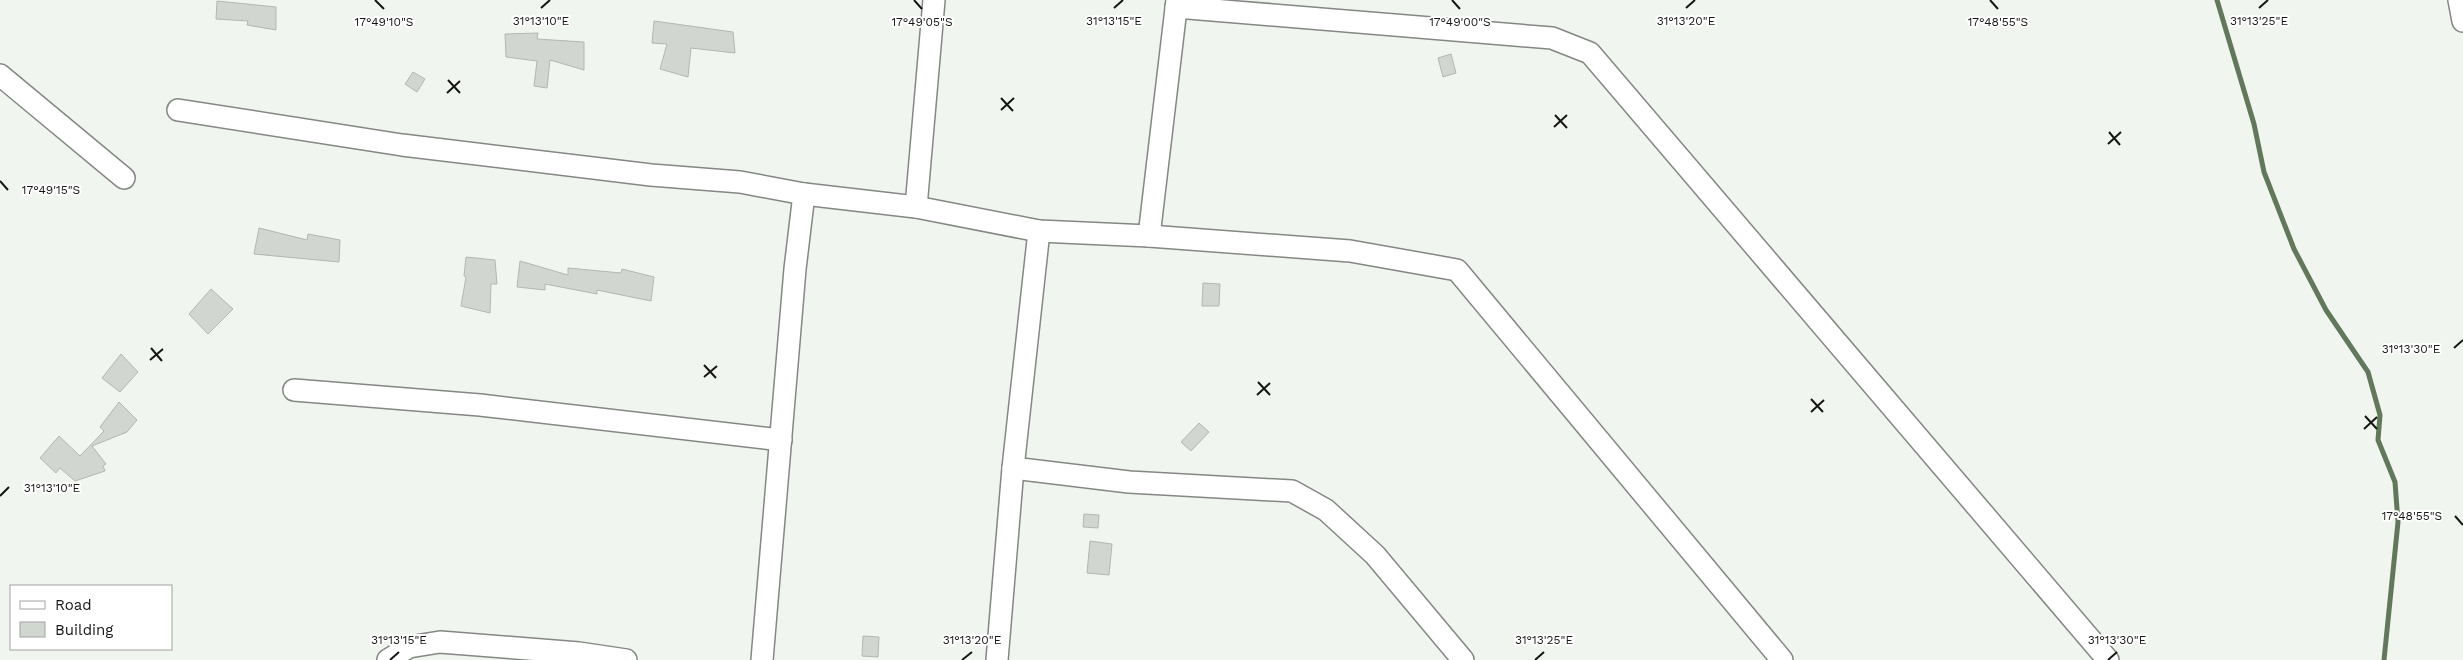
<svg xmlns="http://www.w3.org/2000/svg" width="2463" height="660" font-family="'Work Sans',sans-serif">
	<style>
		.lines { fill: none; stroke-linecap: round; stroke-linejoin: round }
		.stream { stroke: #61795a; stroke-width: 5 }
		.building { fill: #d2d6d1; stroke: #b3b6b2 }
		.minor-casing { stroke: #848783; stroke-width: 24 }
		.minor { stroke: #fff; stroke-width: 21 }
		.ticks { fill: none; stroke: #161715; stroke-width: 2 }
		.ticks-label { font-size: 12px; text-anchor: middle; fill: #161715; stroke: #fff; stroke-width: 4; stroke-linejoin: round; paint-order: stroke }
	</style>
	<rect width="100%" height="100%" fill="#f1f5f0"/>
	<g class="lines">
		<path class="stream" d="M2217,0L2254,124L2264,172L2294,249L2326,310L2368,372L2380,415L2378,440L2395,482L2398,522L2384,660"/>
	</g>
	<g class="building">
		<path d="M217,1L276,7V30L247,25L248,21L216,19Z"/>
		<path d="M654,21L733,32L735,53L691,48L688,77L660,69L667,44L652,43Z"/>
		<path d="M538,33L537,39L584,42V70L550,60L547,88L534,86L537,61L506,57L505,34Z"/>
		<path d="M1451,54L1456,73L1443,77L1438,58Z"/>
		<path d="M413,72L425,79L417,92L405,84Z"/>
		<path d="M259,228L307,240L308,234L340,240L339,262L254,254Z"/>
		<path d="M466,257L495,260L497,284H491L490,313L461,306L466,277L464,276Z"/>
		<path d="M520,261L568,275V268L621,273L622,269L654,277L651,301L597,290V294L545,284V290L517,287Z"/>
		<path d="M1203,283L1220,284L1219,306H1202Z"/>
		<path d="M211,289L233,309L208,334L189,314Z"/>
		<path d="M121,354L138,372L120,392L102,378Z"/>
		<path d="M119,402L137,420L127,432L92,446L106,464L103,466L105,471L75,481L60,468L56,473L40,458L59,436L80,456L104,431L100,427Z"/>
		<path d="M1199,423L1209,432L1191,451L1181,442Z"/>
		<path d="M1084,514L1099,515L1098,528L1083,527Z"/>
		<path d="M1090,541L1112,544L1109,575L1087,573Z"/>
		<path d="M863,636L879,637L878,657L862,656Z"/>
	</g>
	<g class="lines">
		<defs>
			<g id="minor">
				<path d="M2459,0L2463,21"/>
				<path d="M1176,7L1552,38L1590,53L2108,660"/>
				<path d="M0,75L124,178"/>
				<path d="M178,110L402,145L651,175L740,182L804,194L916,207L1039,231L1149,236L1350,251L1457,270L1782,660"/>
				<path d="M916,207L934,0"/>
				<path d="M1149,236L1177,0"/>
				<path d="M294,390L480,405L781,440"/>
				<path d="M1013,468L1129,482L1292,491L1326,510L1375,555L1463,660"/>
				<path d="M388,660L409,647L440,642L579,653L626,660"/>
				<path d="M762,660L795,269L804,194"/>
				<path d="M997,660L1013,468L1039,231"/>
			</g>
		</defs>
		<use href="#minor" class="minor-casing"/>
		<use href="#minor" class="minor"/>
	</g>
	<path class="ticks" d="M375,0L384,9M914,0L922,9M1452,0L1460,9M1990,0L1998,9M541,8L550,0M1114,8L1123,0M1686,8L1695,0M2259,8L2268,0M448,80L460,93M447,93L460,81M1001,98L1013,111M1001,110L1014,98M1555,115L1567,128M1554,127L1567,115M2109,132L2120,145M2108,144L2121,132M0,181L8,190M151,348L162,361M2454,348L2463,340M150,360L163,349M704,365L716,378M704,377L717,366M1258,382L1270,395M1257,395L1270,383M1811,399L1823,412M1811,412L1824,400M2365,416L2377,429M2364,429L2377,417M0,496L9,487M2455,516L2463,525M390,660L399,652M962,660L972,652M1535,660L1544,652M2108,660L2117,652"/>
	<g class="ticks-label">
		<text x="541" y="25">31°13'10"E</text>
		<text x="1114" y="25">31°13'15"E</text>
		<text x="1686" y="25">31°13'20"E</text>
		<text x="2259" y="25">31°13'25"E</text>
		<text x="384" y="26">17°49'10"S</text>
		<text x="922" y="26">17°49'05"S</text>
		<text x="1460" y="26">17°49'00"S</text>
		<text x="1998" y="26">17°48'55"S</text>
		<text x="51" y="194">17°49'15"S</text>
		<text x="2411" y="353">31°13'30"E</text>
		<text x="52" y="492">31°13'10"E</text>
		<text x="2412" y="520">17°48'55"S</text>
		<text x="399" y="644">31°13'15"E</text>
		<text x="972" y="644">31°13'20"E</text>
		<text x="1544" y="644">31°13'25"E</text>
		<text x="2117" y="644">31°13'30"E</text>
	</g>
	<rect x="10" y="585" width="162" height="65" fill="#ffffff" stroke="#a2a2a1"/>
	<rect x="20" y="601" width="25" height="8" fill="#ffffff" stroke="#a2a2a1"/>
	<text x="55" y="610" font-size="15" fill="#161715">Road</text>
	<rect x="20" y="622" width="25" height="15" fill="#d2d6d1" stroke="#a2a2a1"/>
	<text x="55" y="635" font-size="15" fill="#161715">Building</text>
</svg>
